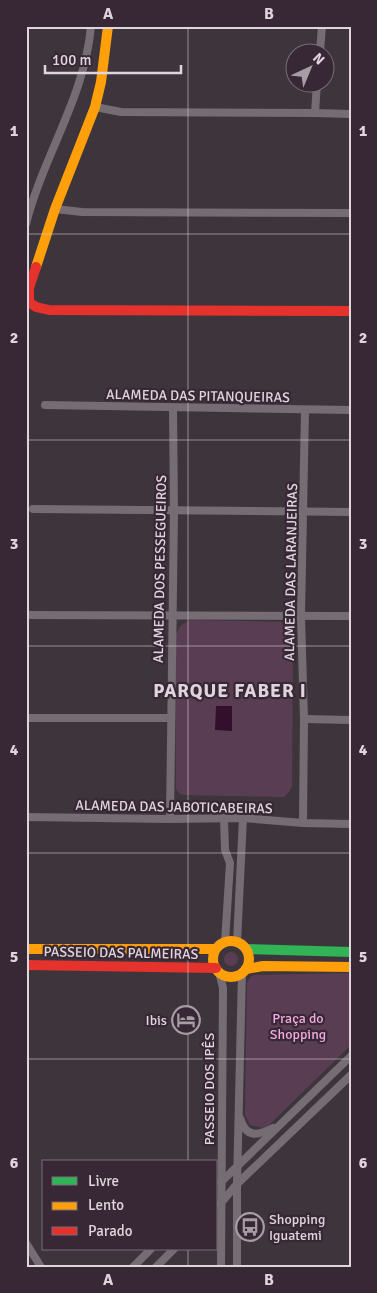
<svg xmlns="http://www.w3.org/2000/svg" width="377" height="1293" font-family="Signika,sans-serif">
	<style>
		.green { fill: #593e53 }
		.water { fill: #330e2d }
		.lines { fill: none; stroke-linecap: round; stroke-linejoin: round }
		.street { stroke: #756d73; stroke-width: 8 }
		.fast { stroke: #30b455; stroke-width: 10 }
		.slow { stroke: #ff9f0a; stroke-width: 10 }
		.jam { stroke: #e5322d; stroke-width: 10 }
		.grid { fill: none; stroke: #e0d5dd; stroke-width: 1; stroke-opacity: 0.55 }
		.labels { text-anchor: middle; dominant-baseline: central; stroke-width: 4.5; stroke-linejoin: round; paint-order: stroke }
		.street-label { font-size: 14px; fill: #e0d5dd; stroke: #382734 }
		.park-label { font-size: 14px; fill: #f1a9e2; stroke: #382734 }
		.poi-label { font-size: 14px; fill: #e0d5dd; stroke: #382734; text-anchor: end }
		.district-label { font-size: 19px; font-weight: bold; letter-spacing: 1px; fill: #e0d5dd; stroke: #382734 }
		.neatline { fill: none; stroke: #e0d5dd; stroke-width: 2 }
		.grid-label { font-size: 16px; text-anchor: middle; font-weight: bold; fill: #e0d5dd }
	</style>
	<rect width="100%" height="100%" fill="#3e353c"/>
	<g class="green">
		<path d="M190,620L287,622L289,623L293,629L292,786L289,792L284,797L185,795L180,794L176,789L175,637L180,626Z"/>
		<circle cx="231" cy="959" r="7"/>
		<path d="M351,973V1045L269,1125L264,1128L250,1125L245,1115L247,983L251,976L254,975Z"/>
	</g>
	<path class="water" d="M216,706H232V731L215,730Z"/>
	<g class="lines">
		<g class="street">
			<path d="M320,52L322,26"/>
			<path d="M95,107L121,112L315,113L351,114"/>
			<path d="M315,113L317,82"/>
			<path d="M55,209L82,212L351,213"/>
			<path d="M26,224C43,156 85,97 91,26"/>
			<path d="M45,405L351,410"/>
			<path d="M33,509L351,512"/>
			<path d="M26,615L351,616"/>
			<path d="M26,718H171"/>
			<path d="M304,719L351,720"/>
			<path d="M26,817L170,819L243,818L303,823L351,824"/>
			<path d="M224,818L225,850L230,863L225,942"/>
			<path d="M170,819L174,510L173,408"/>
			<path d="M303,823L304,719L301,616L305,410"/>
			<path d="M237,942L243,818"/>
			<path d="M219,972L223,988L221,1267"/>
			<path d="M240,1118C246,1138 257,1136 273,1128"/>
			<path d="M221,1182L351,1056"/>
			<path d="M220,1204L237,1184L351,1075"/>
			<path d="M26,1243L41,1267"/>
			<path d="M133,1267L151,1249"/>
			<path d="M156,1267L174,1249"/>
			<path d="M237,1267V1184L242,972"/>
		</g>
		<path class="fast" d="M246,949L351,952"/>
		<g class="slow">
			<path d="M36,267L55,209L95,107L101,82L108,26"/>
			<circle cx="231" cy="959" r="18"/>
			<path d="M26,949H215"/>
			<path d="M246,969L263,966L351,967"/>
		</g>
		<g class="jam">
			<path d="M36,267L29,288V302L36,307L49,310L351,311"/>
			<path d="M26,965L216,968"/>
		</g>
	</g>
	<path class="grid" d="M188,26V1162M26,234H351M26,440H351M26,646H351M26,853H351M26,1059H351M188,1249V1267"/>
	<defs>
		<symbol id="hotel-ring" viewBox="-11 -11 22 22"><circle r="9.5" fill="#382734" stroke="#a79da5" stroke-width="1.5"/><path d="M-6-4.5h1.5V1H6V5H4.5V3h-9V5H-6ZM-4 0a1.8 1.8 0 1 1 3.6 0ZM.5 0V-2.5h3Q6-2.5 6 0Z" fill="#a79da5"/></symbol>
		<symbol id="bus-ring" viewBox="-11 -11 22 22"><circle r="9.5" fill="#382734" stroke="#a79da5" stroke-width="1.5"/><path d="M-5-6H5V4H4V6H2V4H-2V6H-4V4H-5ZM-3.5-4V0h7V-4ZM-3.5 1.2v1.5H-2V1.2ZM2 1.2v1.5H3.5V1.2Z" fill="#a79da5"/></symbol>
	</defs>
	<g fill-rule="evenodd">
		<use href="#hotel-ring" x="170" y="1004" width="32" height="32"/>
		<use href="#bus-ring" x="234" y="1211" width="32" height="32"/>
	</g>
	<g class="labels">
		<g class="street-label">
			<text transform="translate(198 396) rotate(1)">ALAMEDA DAS PITANQUEIRAS</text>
			<text transform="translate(160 569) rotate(-89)">ALAMEDA DOS PESSEGUEIROS</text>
			<text transform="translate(291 572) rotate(-89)">ALAMEDA DAS LARANJEIRAS</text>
			<text transform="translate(174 807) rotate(1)">ALAMEDA DAS JABOTICABEIRAS</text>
			<text transform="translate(121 953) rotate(1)">PASSEIO DAS PALMEIRAS</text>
			<text transform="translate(209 1089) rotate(-90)">PASSEIO DOS IPÊS</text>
		</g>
		<g class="park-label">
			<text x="298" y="1018">Praça do<tspan x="298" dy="16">Shopping</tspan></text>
		</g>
		<g class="poi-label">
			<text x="167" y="1020">Ibis</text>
			<text x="269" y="1219" text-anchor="start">Shopping<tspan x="269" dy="16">Iguatemi</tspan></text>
		</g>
		<g class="district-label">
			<text x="230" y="691">PARQUE FABER I</text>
		</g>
	</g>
	<rect width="377" height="1293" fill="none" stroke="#382734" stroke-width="55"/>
	<rect x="42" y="1160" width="175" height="90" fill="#382734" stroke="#7b6d78"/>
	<rect x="52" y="1177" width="25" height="8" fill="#30b455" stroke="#7b6d78"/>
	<text x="88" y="1186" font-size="15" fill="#e0d5dd">Livre</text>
	<rect x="52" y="1202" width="25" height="8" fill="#ff9f0a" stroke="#7b6d78"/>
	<text x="88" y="1210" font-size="15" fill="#e0d5dd">Lento</text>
	<rect x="52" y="1227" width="25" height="8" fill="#e5322d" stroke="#7b6d78"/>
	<text x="88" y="1236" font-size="15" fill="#e0d5dd">Parado</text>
	<g transform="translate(310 68) rotate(44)"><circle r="24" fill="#382734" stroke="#7b6d78"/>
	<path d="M0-4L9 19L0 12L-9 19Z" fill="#a79da5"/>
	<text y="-8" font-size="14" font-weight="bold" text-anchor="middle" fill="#e0d5dd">N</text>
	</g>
	<path d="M45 65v8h136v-8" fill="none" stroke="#e0d5dd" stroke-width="2.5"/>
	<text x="52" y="65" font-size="15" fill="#e0d5dd" stroke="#382734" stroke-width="4" paint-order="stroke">100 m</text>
	<rect x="28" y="28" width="322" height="1238" class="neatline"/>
	<g class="grid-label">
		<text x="108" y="19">A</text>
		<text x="269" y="19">B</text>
		<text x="14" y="136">1</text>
		<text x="363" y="136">1</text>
		<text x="14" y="343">2</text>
		<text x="363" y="343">2</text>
		<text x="14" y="549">3</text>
		<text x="363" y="549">3</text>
		<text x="14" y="755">4</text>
		<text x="363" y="755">4</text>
		<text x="14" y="962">5</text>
		<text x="363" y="962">5</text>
		<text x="14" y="1168">6</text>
		<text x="363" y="1168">6</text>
		<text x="108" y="1285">A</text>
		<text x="269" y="1285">B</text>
	</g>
</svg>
